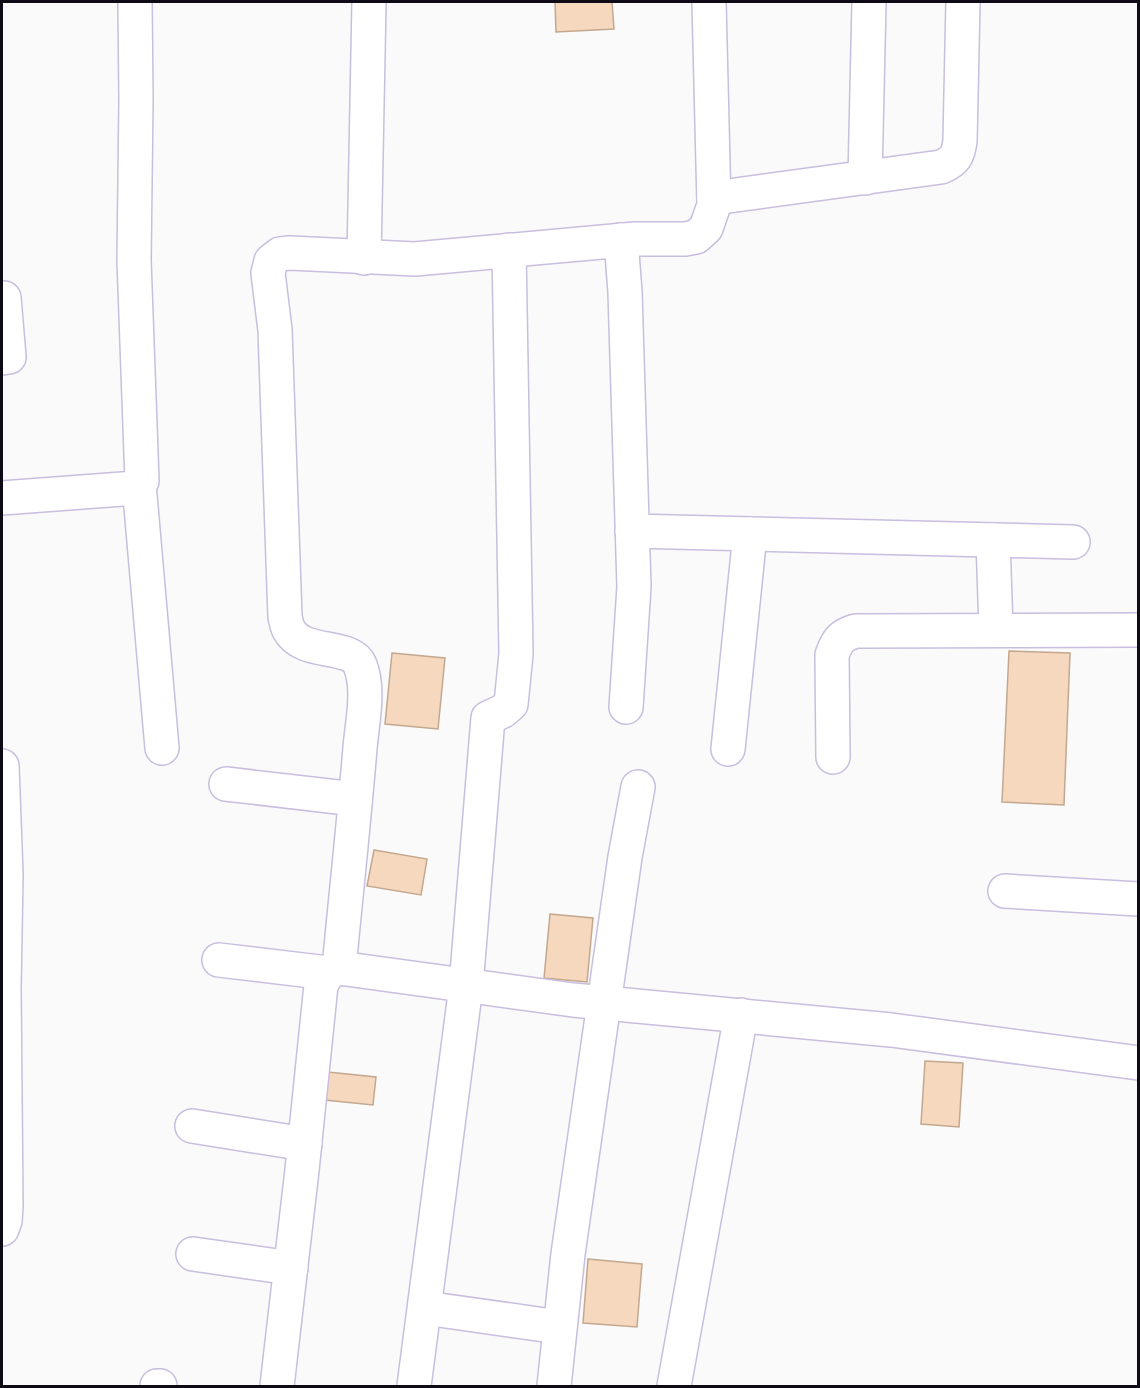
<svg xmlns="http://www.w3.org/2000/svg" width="1140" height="1388" font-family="Arial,sans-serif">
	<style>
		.building { fill: #f5d8be; stroke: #c3a88f; stroke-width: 1.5 }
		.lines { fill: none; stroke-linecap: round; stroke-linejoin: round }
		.minor-casing { stroke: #c8bedf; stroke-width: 36 }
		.minor { stroke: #fff; stroke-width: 33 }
	</style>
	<rect width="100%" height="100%" fill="#fafafa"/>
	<g class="building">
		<path d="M555,2H612L614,29L556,32Z"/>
		<path d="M1009,651L1070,653L1064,805L1002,802Z"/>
		<path d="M392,653L445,658L438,729L385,724Z"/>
		<path d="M374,850L427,859L421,895L367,886Z"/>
		<path d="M550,914L593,918L587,982L544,978Z"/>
		<path d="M925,1061L963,1063L959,1127L921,1124Z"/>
		<path d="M318,1071L376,1077L373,1105L315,1099Z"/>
		<path d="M588,1259L642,1264L637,1327L583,1323Z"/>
	</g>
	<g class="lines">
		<defs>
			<g id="minor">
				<path d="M865,178L869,2"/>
				<path d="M714,198L941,167C955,161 958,156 960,141L963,2"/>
				<path d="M621,240L625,292L634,587L626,707"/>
				<path d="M364,258L369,2"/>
				<path d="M2,358L9,357L4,298"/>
				<path d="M139,484L162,748"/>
				<path d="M2,498L136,488L142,481L134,260L136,100L135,2"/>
				<path d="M632,531L1073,542"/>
				<path d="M993,540L996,630"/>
				<path d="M728,749L750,534"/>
				<path d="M833,757L832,655C837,641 841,635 856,631L1138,630"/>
				<path d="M2,766L6,875L4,988L6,1206L5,1221L2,1229"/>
				<path d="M226,784L355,799"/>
				<path d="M1005,891L1138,899"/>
				<path d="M219,960L328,973"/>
				<path d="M339,968C346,894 354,821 360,748C362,723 370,690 360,665C351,643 303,656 289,630C287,627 286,621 285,617L275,330L268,273L271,261L280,254L290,253L415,259L635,239H685L696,237L706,228L714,205L709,2"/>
				<path d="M192,1126L305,1144"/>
				<path d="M193,1254L291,1268"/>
				<path d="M425,1308L559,1327"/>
				<path d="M157,1386H160"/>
				<path d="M277,1386L302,1170L321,985L328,973L339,968L573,1000L891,1030L1138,1063"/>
				<path d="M414,1386L466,986L488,718L503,711L511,704L516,654L509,250"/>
				<path d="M554,1386L568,1254L625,857L638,787"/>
				<path d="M674,1386L741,1015"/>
			</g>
		</defs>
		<use href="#minor" class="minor-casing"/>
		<use href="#minor" class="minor"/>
	</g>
	<rect width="1140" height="1388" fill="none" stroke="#0f0b16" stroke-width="6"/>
</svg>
